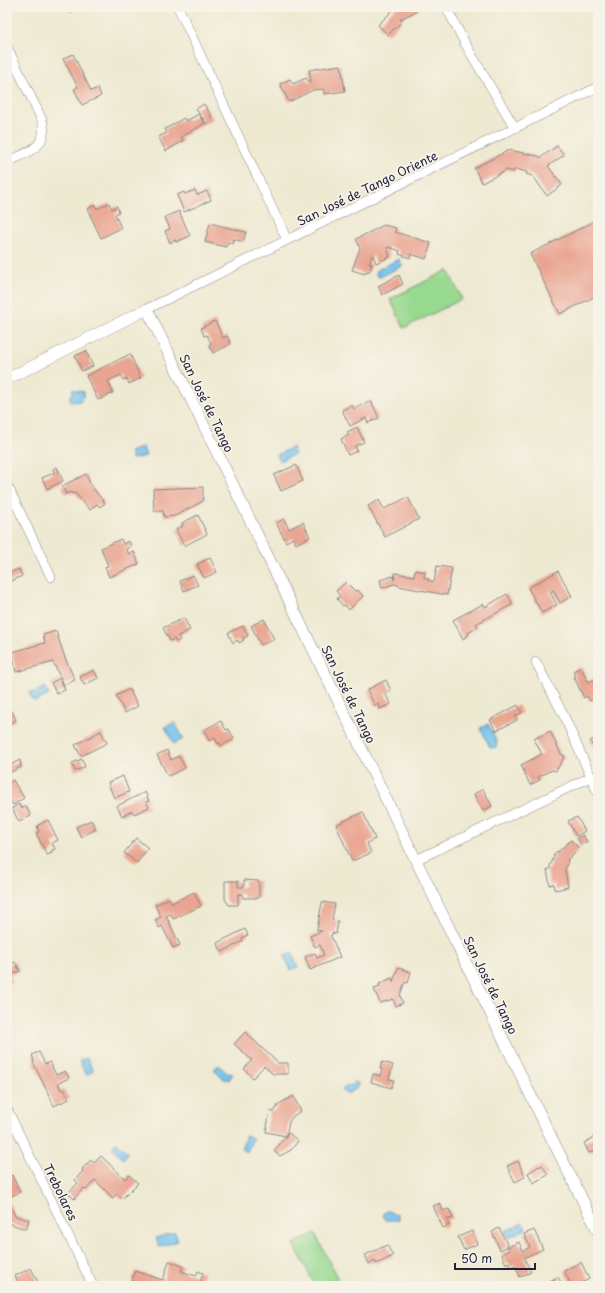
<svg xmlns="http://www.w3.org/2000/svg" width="605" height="1293" font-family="'Playpen Sans',sans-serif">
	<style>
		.green { fill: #98d990; stroke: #5d7e66 }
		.water { fill: #72c2ed; stroke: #4a7294 }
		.building { fill: #eaa592 }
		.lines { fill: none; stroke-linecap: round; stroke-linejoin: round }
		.minor-casing { stroke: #888686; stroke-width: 10 }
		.tertiary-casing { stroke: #888686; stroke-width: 12 }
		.minor { stroke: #fff; stroke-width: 9 }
		.tertiary { stroke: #fff; stroke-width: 11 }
		.labels { text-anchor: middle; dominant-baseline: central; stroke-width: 3.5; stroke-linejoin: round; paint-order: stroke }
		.street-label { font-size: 12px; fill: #22223b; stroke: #f7f3e8 }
	</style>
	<rect width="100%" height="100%" fill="#f7f3e8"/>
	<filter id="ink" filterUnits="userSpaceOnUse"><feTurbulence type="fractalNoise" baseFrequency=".025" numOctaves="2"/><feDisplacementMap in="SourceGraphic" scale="8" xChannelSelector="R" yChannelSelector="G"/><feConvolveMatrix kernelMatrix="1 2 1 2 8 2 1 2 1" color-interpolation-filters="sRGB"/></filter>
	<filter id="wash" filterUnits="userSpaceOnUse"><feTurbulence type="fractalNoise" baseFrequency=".012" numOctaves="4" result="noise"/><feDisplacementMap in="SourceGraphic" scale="16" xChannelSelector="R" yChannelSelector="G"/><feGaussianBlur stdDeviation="0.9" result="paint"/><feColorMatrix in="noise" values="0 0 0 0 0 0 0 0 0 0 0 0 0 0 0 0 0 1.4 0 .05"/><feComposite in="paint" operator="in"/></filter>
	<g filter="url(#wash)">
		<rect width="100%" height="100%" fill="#eee9d1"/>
		<g class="green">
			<path d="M448,270L462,299L404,328L390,299Z"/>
			<path d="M315,1233L340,1284L336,1286H315L294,1244Z"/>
		</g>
		<g class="water">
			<path d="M399,259L402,266L380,277L377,276L376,273L377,270Z"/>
			<path d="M74,389L77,391H80L84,392V397L80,401L73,402L70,400V396L73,394L72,390Z"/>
			<path d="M143,447L146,456L132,459L130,452Z"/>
			<path d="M292,447L295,454L280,461L277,455Z"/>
			<path d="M45,687L49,695L34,702L29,693L32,691L33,693Z"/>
			<path d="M175,722L183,739L174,744L165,727Z"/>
			<path d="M488,724L497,742L496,747L493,748L490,747L480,728Z"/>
			<path d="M292,953L298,967L291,970L284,956Z"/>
			<path d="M87,1058L93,1071L86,1075L79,1061Z"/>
			<path d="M219,1065L227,1073L233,1074L229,1080L222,1078L214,1069Z"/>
			<path d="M354,1081L359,1084L356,1089L347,1094L342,1091L345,1086L352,1085Z"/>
			<path d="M246,1135L253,1138L247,1152L241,1149Z"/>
			<path d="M117,1142L128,1153L123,1159L112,1147Z"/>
			<path d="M386,1211H389L393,1214L398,1215V1220H385L383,1215Z"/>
			<path d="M523,1223L526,1229L508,1238L505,1231Z"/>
			<path d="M175,1232L178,1241L159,1247L156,1238Z"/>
		</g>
		<g id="blocks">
			<g class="building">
				<path d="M61,7H75L72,12Z"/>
				<path d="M396,7H419L416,8L417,11L400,19L402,21L388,35L378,25Z"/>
				<path d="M73,54L91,91L98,88L101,96L82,105L74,89L78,87L63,59Z"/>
				<path d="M341,65L345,91L324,94L323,89L313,90L289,102L280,84L290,79L293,84L306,78L309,82H311L309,70Z"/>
				<path d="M204,104L213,119L206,124L196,109Z"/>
				<path d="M199,114L204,124L181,137L183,141L166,151L158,137L167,133L165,129L184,118L186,121Z"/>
				<path d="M557,146L564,155L548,166L562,185L547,196L533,176L526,174L527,172L515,169L514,172L507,170L482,183L474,168L509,150L538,156L540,158Z"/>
				<path d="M195,190L197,195L207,191L211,200L184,212L177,195L184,192L185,194Z"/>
				<path d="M109,203L112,209L117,206L119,212L115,214L121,228L101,238L90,215H91L88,209L95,205L97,209Z"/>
				<path d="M179,211L190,236L176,242L175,240L170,243L165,231L170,229L165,217Z"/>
				<path d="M595,221L598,227V295L560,314L530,254Z"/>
				<path d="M210,223L246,232L243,242L234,239L233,244L228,242L226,247L205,242Z"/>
				<path d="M384,225L396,228L395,232L431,243L426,259L411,254L410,258L399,254L400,251L389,247L387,248L390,257L376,263L373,255L372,256L369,264H372L369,272L366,271L365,274L352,270L360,248L356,239Z"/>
				<path d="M399,275L403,284L382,295L378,286Z"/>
				<path d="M215,321L223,338L227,336L231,344L213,353L209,345L211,343L207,335L204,336L201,328Z"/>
				<path d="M86,351L93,366L82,371L75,356Z"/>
				<path d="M130,354L141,378L129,384L127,379L123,380L121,375L108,381L113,393L98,400L86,376Z"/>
				<path d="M371,401L379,418L368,423L366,418L350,426L342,410L352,405L354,409Z"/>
				<path d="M357,427L364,442L355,446L357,451L348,455L341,439L349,435L347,432Z"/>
				<path d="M296,465L303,481L281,491L274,475Z"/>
				<path d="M57,467L63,481L47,489L42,478L54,473L53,469Z"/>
				<path d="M86,474L91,486L105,503L100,507L97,504L90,510L75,493L73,494L71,492L66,494L62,486Z"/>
				<path d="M203,487V501L175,516L164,517L163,511H154L153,489Z"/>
				<path d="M408,497L419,519L385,537L368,506L379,500L384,509Z"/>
				<path d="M198,515L207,534L184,546L176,529L183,526L182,523Z"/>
				<path d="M284,519L289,529L303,522L310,537L296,544L293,538L286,542L276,523Z"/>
				<path d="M121,539L123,544L129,541L131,546L126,549L129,554L134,552L139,564L109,577L105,567L108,566L101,548Z"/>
				<path d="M210,558L217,572L204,578L197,564Z"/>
				<path d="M437,566L452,568L447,595L398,586V585L394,584L382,588L380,580L393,576L394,580L395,573L414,576L415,570L425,572L424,578L428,579V580L434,582Z"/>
				<path d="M19,569L22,576L9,582V584L7,585V574Z"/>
				<path d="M558,571L572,596L560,603L553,590L550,592L557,605L542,613L528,588Z"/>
				<path d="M193,575L198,585L184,591L180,581Z"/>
				<path d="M346,582L356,592L358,590L363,596L349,610L345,605L343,606L337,599L340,596L336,591Z"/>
				<path d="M507,594L513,604L476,624L478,627L468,633L469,635L463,639L453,620L483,604L485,607Z"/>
				<path d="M184,618L190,630L178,636L180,640L176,642L174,639L170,641L163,628Z"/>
				<path d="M264,619L274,639L261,645L251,626Z"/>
				<path d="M243,626L248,636L243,638L244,640L239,643L238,640L233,643L228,633Z"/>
				<path d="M56,631L65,658L75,680L64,685L53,662L16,672L12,652L45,643L43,635Z"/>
				<path d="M581,667L588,682L597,678L598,680V697L590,701L587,696L584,698L574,677H576L573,671Z"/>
				<path d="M94,670L98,678L84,685L80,677Z"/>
				<path d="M60,678L65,690L57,694L51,683Z"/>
				<path d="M386,680L391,691L385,694L391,704L380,709L378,704L375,706L367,690Z"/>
				<path d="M129,689L138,706L125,713L116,696Z"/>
				<path d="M518,705L522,713L515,716L517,720L496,731L490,720Z"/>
				<path d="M12,711L16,720L7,725V714Z"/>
				<path d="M221,721L226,730L229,729L234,739L221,746L220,743L218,744L215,738L209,741L204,730Z"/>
				<path d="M101,731L107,743L81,756L75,745Z"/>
				<path d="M550,731L561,754L565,756L556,771L552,770L538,777L540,780L530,785L521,765L542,754L534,739Z"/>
				<path d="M598,737V742L592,745L590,741Z"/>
				<path d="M167,750L171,760L179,756L185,768L168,776L157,755Z"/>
				<path d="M7,759L10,765L20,760L21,767L7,774Z"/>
				<path d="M82,759L85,767L75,771L72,763Z"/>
				<path d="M123,776L129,792L114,798L108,783Z"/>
				<path d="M13,780L24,798L13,805L7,796V784Z"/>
				<path d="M483,789L492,806L483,811L474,794Z"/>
				<path d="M145,792L149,801L146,802L149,807L134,814L132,811L122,816L117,806Z"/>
				<path d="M19,804L21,808L26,806L31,816L19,822L12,808Z"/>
				<path d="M363,812L375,839L367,843L371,853L352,861L336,825Z"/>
				<path d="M577,817L585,831L576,836L568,821Z"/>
				<path d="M48,820L58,840L52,843L55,849L51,851L52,853L47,855L36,833L39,832L37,826Z"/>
				<path d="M91,820L96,829L81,837L76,827Z"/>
				<path d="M583,835L587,842L581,845L577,838Z"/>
				<path d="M136,838L148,848L137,863L124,853Z"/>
				<path d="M571,840L579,848L567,860L568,861L565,870L568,887L555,890L554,884L550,885L547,870L550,869V866L554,857L553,856L557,851L558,852Z"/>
				<path d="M244,880L259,881V898H243V894H238V905H229L225,899V881H238V887H244Z"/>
				<path d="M194,892L201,906L173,919L171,914L166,916L180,945L173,948L162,926L159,928L155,920L161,917L155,905L169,898L172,903Z"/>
				<path d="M322,902L335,904L332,920L338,921L336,934L332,933L331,936L340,957L310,970L305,957L315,953L317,958L324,955L320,945L315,947L310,936L322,931L317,930Z"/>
				<path d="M245,929L248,935L242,938L243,941L222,952L217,943Z"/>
				<path d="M15,962L20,971L9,976L12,982L7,984V966Z"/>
				<path d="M398,968L411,972L408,983L405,982L400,995L403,1003L396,1006L393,999L380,1003L374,989L380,987L379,984L392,978L393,982Z"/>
				<path d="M245,1032L278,1063H288V1074H273L264,1066L253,1078L244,1069L252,1060L234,1044Z"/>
				<path d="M39,1052L45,1064L50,1062L56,1075L65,1071L69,1078L58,1083L61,1090L64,1089L69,1099L54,1106L33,1062L34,1061L32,1055Z"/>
				<path d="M382,1062L393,1065L389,1079L394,1080L391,1088L371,1082L373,1074L380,1076L382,1069H380Z"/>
				<path d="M293,1096L301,1111L293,1116L289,1122L286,1136L266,1132L270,1111L274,1112L279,1104Z"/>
				<path d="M289,1133L298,1141L291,1150L280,1156L274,1151Z"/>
				<path d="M598,1135V1149L589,1153L584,1143Z"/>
				<path d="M101,1156L125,1179L129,1175L138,1183L122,1199L117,1194L113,1198L95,1180L86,1190L84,1188L74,1199L68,1193L78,1183L75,1180L83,1171L82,1169L91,1160L94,1163Z"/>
				<path d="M518,1161L525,1177L515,1182L507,1166Z"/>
				<path d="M542,1165L548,1175L533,1183L528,1173L539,1166V1167Z"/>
				<path d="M12,1175L20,1192L7,1198L15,1216L29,1220L26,1229L7,1223V1178Z"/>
				<path d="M440,1203L443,1211L449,1209L453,1218L447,1220L449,1225L443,1228L433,1206Z"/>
				<path d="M499,1228L508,1246L500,1250L492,1232Z"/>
				<path d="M534,1230L543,1249L524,1258L531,1272L520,1277L515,1265L510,1267L508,1262L506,1264L502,1254L510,1250L508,1247L519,1242L523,1251L530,1247L524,1234Z"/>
				<path d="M472,1231L477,1244L464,1250L458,1237Z"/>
				<path d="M387,1245L393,1256L376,1264L375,1261L369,1264L365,1255Z"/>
				<path d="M169,1261L183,1266L181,1271L196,1276L198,1271L203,1273L199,1286L185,1282L183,1286H133L134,1281H132L135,1271L163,1280Z"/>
				<path d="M581,1262L589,1279L576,1286H572L564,1271Z"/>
				<path d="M31,1268L40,1286H20L15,1276Z"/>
				<path d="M558,1277L563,1286H550L548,1282Z"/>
			</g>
		</g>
	</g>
	<g filter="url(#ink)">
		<use href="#blocks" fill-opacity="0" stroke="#888686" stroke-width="1"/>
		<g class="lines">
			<defs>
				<g id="minor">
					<path d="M178,7L287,240"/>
					<path d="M446,7L467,47L515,128"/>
					<path d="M7,47L42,120C50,147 26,153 7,162"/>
					<path d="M147,309L598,87"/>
					<path d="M7,485L51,577"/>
					<path d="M536,662L564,716L598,793"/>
					<path d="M416,860L591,777"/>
					<path d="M7,1109L93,1286"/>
				</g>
				<path id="tertiary" d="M7,379L147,309L552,1139L598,1231"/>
			</defs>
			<use href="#minor" class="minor-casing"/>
			<use href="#tertiary" class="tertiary-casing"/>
			<use href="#minor" class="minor"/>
			<use href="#tertiary" class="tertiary"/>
		</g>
	</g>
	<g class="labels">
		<g class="street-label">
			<text transform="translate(367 188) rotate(-26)">San José de Tango Oriente</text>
			<text transform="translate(207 403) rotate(64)">San José de Tango</text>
			<text transform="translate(349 694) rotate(64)">San José de Tango</text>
			<text transform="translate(491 985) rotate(64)">San José de Tango</text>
			<text transform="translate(61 1192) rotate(64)">Trebolares</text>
		</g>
	</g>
	<rect width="605" height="1293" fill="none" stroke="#f7f3e8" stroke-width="24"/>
	<path d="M455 1263v6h80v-6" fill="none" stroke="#22223b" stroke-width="2"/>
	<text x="461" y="1263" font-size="12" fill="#22223b" stroke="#f7f3e8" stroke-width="3" paint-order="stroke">50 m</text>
</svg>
